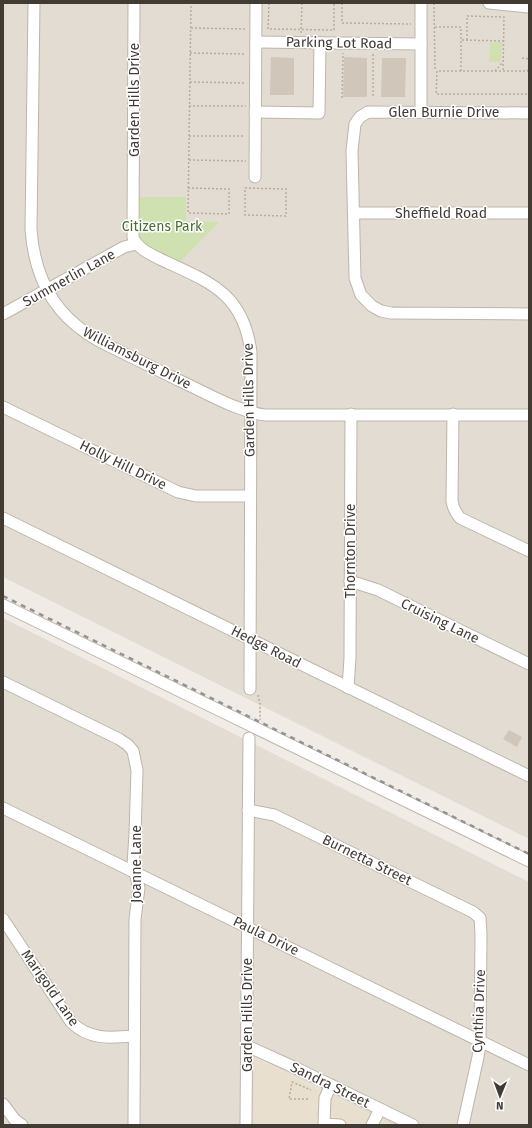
<svg xmlns="http://www.w3.org/2000/svg" width="532" height="1128" font-family="'Fira Sans',sans-serif">
	<style>
		.residential { fill: #e3dcd2 }
		.education { fill: #e8dfce }
		.green { fill: #cfe1b0 }
		.building { fill: #d0c6ba }
		.lines { fill: none; stroke-linecap: round; stroke-linejoin: round }
		.minor-casing { stroke: #bdb5aa; stroke-width: 13 }
		.path { stroke: #baac9a; stroke-width: 1.5; stroke-dasharray: 2 2; stroke-linecap: butt }
		.minor { stroke: #fff; stroke-width: 11 }
		.rail { stroke: #939393; stroke-width: 2.5; stroke-dasharray: 5 5; stroke-linecap: butt }
		.labels { text-anchor: middle; dominant-baseline: central; stroke-width: 3; stroke-linejoin: round; paint-order: stroke }
		.street-label { font-size: 14px; fill: #413b34; stroke: #fff }
		.park-label { font-size: 14px; fill: #4b6c2e; stroke: #fff }
	</style>
	<rect width="100%" height="100%" fill="#f0ebe4"/>
	<g class="residential">
		<path d="M3,3H529V839L3,577Z"/>
		<path d="M3,618L529,882V1125H391L255,1057L254,1125H3Z"/>
	</g>
	<path class="education" d="M254,1057L391,1125H254Z"/>
	<g class="green">
		<path d="M490,42H502L501,62H489Z"/>
		<path d="M139,197H186V221L219,222L180,262C167,257 144,249 138,235C136,229 138,205 139,197Z"/>
	</g>
	<g class="building">
		<path d="M271,57L294,58V95H270Z"/>
		<path d="M344,57L367,58V97H343Z"/>
		<path d="M382,58H406L405,97H381Z"/>
		<path d="M509,730L522,737L517,747L503,739Z"/>
	</g>
	<g class="lines">
		<defs>
			<g id="minor">
				<path d="M34,3L31,229C34,273 51,310 88,334C99,342 112,347 123,353C142,362 160,371 178,380C205,392 236,411 265,415H529"/>
				<path d="M134,3L133,237C137,248 150,254 160,259C209,282 243,292 251,352L250,689"/>
				<path d="M421,3V112"/>
				<path d="M489,3L529,7"/>
				<path d="M256,42L421,44"/>
				<path d="M255,112L319,113L320,43"/>
				<path d="M529,113L368,112L360,117L355,124L352,151L355,278L361,295L372,306L381,311L391,313L529,314"/>
				<path d="M255,177L256,3"/>
				<path d="M354,213H529"/>
				<path d="M3,314L124,247L136,244"/>
				<path d="M3,407L178,492L196,496H250"/>
				<path d="M453,414L452,501C453,508 455,512 460,518L529,551"/>
				<path d="M3,518L529,776"/>
				<path d="M350,581L378,590L529,664"/>
				<path d="M3,605L529,861"/>
				<path d="M3,682L119,739L128,745L133,751L137,770L135,834L133,865L139,888L135,919L134,1125"/>
				<path d="M348,688L350,658L351,414"/>
				<path d="M3,808L529,1065"/>
				<path d="M248,810L274,815L473,912L480,918L481,934L480,1045L478,1057L463,1125"/>
				<path d="M3,919L71,1022C89,1040 110,1038 134,1036"/>
				<path d="M247,1046L298,1069L413,1125"/>
				<path d="M331,1085L325,1098L324,1124L340,1125"/>
				<path d="M3,1104L15,1120L22,1125"/>
				<path d="M246,1125L249,738"/>
				<path d="M372,1125L380,1109"/>
			</g>
		</defs>
		<use href="#minor" class="minor-casing"/>
		<g class="path">
			<path d="M269,3L268,29L334,30V3"/>
			<path d="M342,3V23L411,24"/>
			<path d="M434,3L435,69L436,70"/>
			<path d="M435,27H461V71"/>
			<path d="M191,28L247,29"/>
			<path d="M301,33L302,3"/>
			<path d="M462,40L504,41"/>
			<path d="M467,40V16L504,17L503,71"/>
			<path d="M190,53L246,54"/>
			<path d="M522,58L529,59"/>
			<path d="M495,71L503,62"/>
			<path d="M528,71L529,63"/>
			<path d="M529,71H437L436,94H529"/>
			<path d="M190,82L246,83"/>
			<path d="M373,96V54"/>
			<path d="M342,98L343,53"/>
			<path d="M189,106H246"/>
			<path d="M189,136H245"/>
			<path d="M189,160L246,161"/>
			<path d="M188,188L229,189V214L188,213C189,143 190,73 191,3"/>
			<path d="M245,188L286,189V216L245,215Z"/>
			<path d="M258,695L260,704V720"/>
			<path d="M308,1099H289L292,1082L311,1090"/>
		</g>
		<use href="#minor" class="minor"/>
		<path class="rail" d="M3,596L529,854"/>
	</g>
	<g class="labels">
		<g class="street-label">
			<text transform="translate(339 43) rotate(1)">Parking Lot Road</text>
			<text transform="translate(134 100) rotate(-90)">Garden Hills Drive</text>
			<text x="444" y="112">Glen Burnie Drive</text>
			<text x="441" y="213">Sheffield Road</text>
			<text transform="translate(69 278) rotate(-29)">Summerlin Lane</text>
			<text transform="translate(137 358) rotate(27)">Williamsburg Drive</text>
			<text transform="translate(249 400) rotate(-91)">Garden Hills Drive</text>
			<text transform="translate(123 465) rotate(26)">Holly Hill Drive</text>
			<text transform="translate(350 551) rotate(-90)">Thornton Drive</text>
			<text transform="translate(440 621) rotate(26)">Cruising Lane</text>
			<text transform="translate(266 647) rotate(27)">Hedge Road</text>
			<text transform="translate(367 860) rotate(26)">Burnetta Street</text>
			<text transform="translate(136 864) rotate(-90)">Joanne Lane</text>
			<text transform="translate(266 936) rotate(26)">Paula Drive</text>
			<text transform="translate(50 988) rotate(55)">Marigold Lane</text>
			<text transform="translate(479 1011) rotate(-88)">Cynthia Drive</text>
			<text transform="translate(247 1015) rotate(-90)">Garden Hills Drive</text>
			<text transform="translate(330 1085) rotate(26)">Sandra Street</text>
		</g>
		<g class="park-label">
			<text x="162" y="226">Citizens Park</text>
		</g>
	</g>
	<rect width="532" height="1128" fill="none" stroke="#413b34" stroke-width="8"/>
	<g transform="translate(500 1096) rotate(181)" stroke="#ffffff" stroke-width="3" paint-order="stroke">
	<path d="M0-3L7 15L0 10L-7 15Z" fill="#413b34"/>
	<text y="-6" font-size="11" font-weight="bold" text-anchor="middle" fill="#413b34">N</text>
	</g>
</svg>
